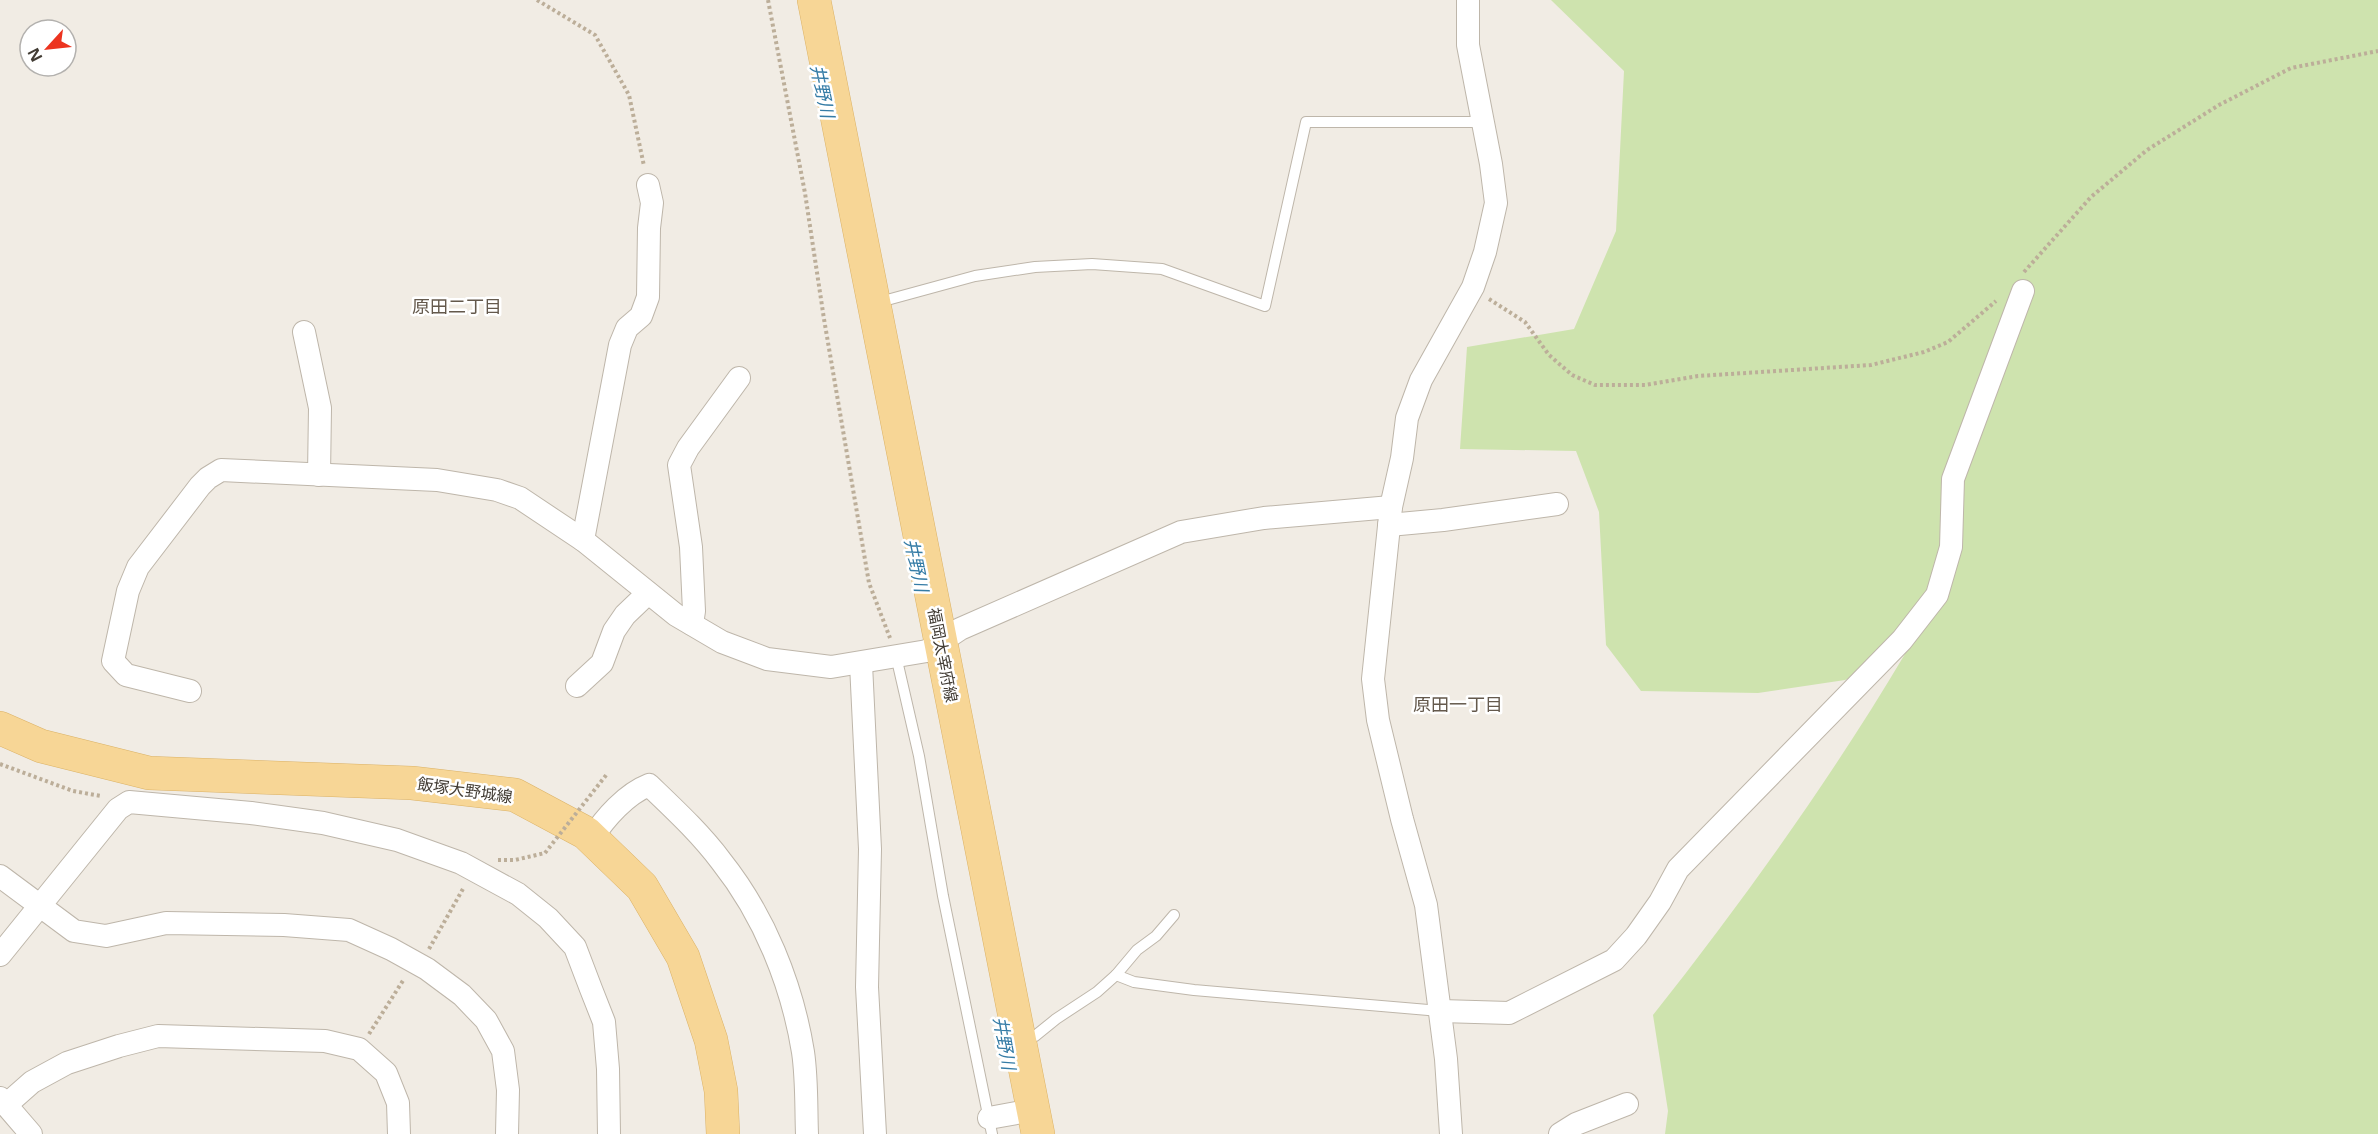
<svg xmlns="http://www.w3.org/2000/svg" width="2378" height="1134" font-family="'Noto Sans','Noto Sans JP',sans-serif">
	<style>
		.green { fill: #cee3ae }
		.lines { fill: none; stroke-linecap: round; stroke-linejoin: round }
		.lane-casing { stroke: #beb6aa; stroke-width: 12 }
		.street-casing { stroke: #beb6aa; stroke-width: 24 }
		.primary-casing { stroke: #dbb267; stroke-width: 34 }
		.path { stroke: #bcae99; stroke-width: 4; stroke-dasharray: 3 3; stroke-linecap: butt }
		.lane { stroke: #fff; stroke-width: 10 }
		.street { stroke: #fff; stroke-width: 22 }
		.primary { stroke: #f7d696; stroke-width: 33 }
		.path-bridge { stroke: #bcae99; stroke-width: 4; stroke-dasharray: 3 3; stroke-linecap: butt }
		.labels { text-anchor: middle; dominant-baseline: central; stroke-width: 5; stroke-linejoin: round; paint-order: stroke }
		.street-label { font-size: 16px; fill: #423c34; stroke: #fff }
		.water-label { font-size: 18px; font-style: italic; fill: #357ca6; stroke: #fff }
		.neighbourhood-label { font-size: 18px; fill: #64594c; stroke: #fff }
	</style>
	<rect width="100%" height="100%" fill="#f1ece4"/>
	<path class="green" d="M1551,0H2378V1134H1665L1668,1111L1653,1015C1744,900 1830,780 1905,654L1845,680L1758,693L1641,691L1606,645L1599,512L1576,451L1460,449L1467,347L1574,329L1616,231L1624,71Z"/>
	<g class="lines">
		<defs>
			<g id="lane">
				<path d="M876,303L975,276L1035,267L1092,264L1162,269L1265,306L1306,122H1483"/>
				<path d="M896,656L919,756L943,896L992,1134"/>
				<path d="M1116,975L1134,982L1194,990L1440,1011"/>
				<path d="M1022,1040L1035,1036L1056,1019L1097,992L1116,975L1137,950L1156,936L1174,915"/>
			</g>
			<g id="street">
				<path d="M304,332L320,408L319,475"/>
				<path d="M1389,525L1443,520L1557,504"/>
				<path d="M583,540L620,345L627,328L641,316L648,297L649,228L652,203L648,185"/>
				<path d="M692,624L694,611L691,547L679,465L688,448L739,378"/>
				<path d="M861,664L870,849L867,987L875,1134"/>
				<path d="M577,686L602,663L614,631L625,615L648,593"/>
				<path d="M190,691L126,675L113,661L128,591L138,567L200,486L208,478L221,470L437,480L497,490L520,498L583,540L676,615L722,642L767,659L831,667L927,651L960,629L1181,532L1264,518L1391,507"/>
				<path d="M592,838C605,818 626,794 649,785C674,809 700,833 721,861C764,915 792,984 803,1052C807,1079 806,1107 807,1134"/>
				<path d="M0,876L74,931L106,936L166,923L284,925L349,930L391,949L427,969L462,995L486,1020L503,1051L508,1090L507,1134"/>
				<path d="M0,955L118,809L129,802L251,813L323,823L397,840L461,863L518,894L548,918L575,947L591,989L604,1022L608,1069L609,1134"/>
				<path d="M1441,1011L1509,1013L1614,960L1636,936L1660,902L1678,869L1902,640L1937,595L1951,547L1953,479L2023,291"/>
				<path d="M0,1098L31,1134"/>
				<path d="M6,1105L32,1082L67,1063L119,1046L158,1036L325,1041L359,1049L386,1073L398,1103L399,1134"/>
				<path d="M989,1118L1033,1110"/>
				<path d="M1451,1134L1446,1059L1426,905L1402,819L1378,720L1373,679L1391,507L1402,458L1407,418L1421,380L1473,287L1485,252L1496,203L1491,164L1468,45V0"/>
				<path d="M1560,1134L1576,1124L1627,1104"/>
			</g>
			<g id="primary">
				<path d="M814,0L1038,1134"/>
				<path d="M0,728L41,746L149,773L412,783L515,795L586,833L642,887L683,957L711,1040L721,1091L723,1134"/>
			</g>
		</defs>
		<use href="#lane" class="lane-casing"/>
		<use href="#street" class="street-casing"/>
		<use href="#primary" class="primary-casing"/>
		<g class="path">
			<path d="M537,0L595,35L629,95L644,166"/>
			<path d="M768,0L805,193L824,319L869,583L890,638"/>
			<path d="M2024,272L2091,197L2147,150L2219,105L2291,68L2378,51"/>
			<path d="M1489,299L1525,322L1549,355L1572,375L1595,385H1645L1698,376L1871,365L1924,352L1948,342L1996,301"/>
			<path d="M0,764L73,791L101,796"/>
			<path d="M498,860H515L545,853"/>
			<path d="M429,949L464,887"/>
			<path d="M369,1034L404,979"/>
		</g>
		<use href="#lane" class="lane"/>
		<use href="#street" class="street"/>
		<use href="#primary" class="primary"/>
		<path class="path-bridge" d="M545,853L607,774"/>
	</g>
	<g class="labels">
		<g class="street-label">
			<text transform="translate(943 655) rotate(79)">福岡太宰府線</text>
			<text transform="translate(465 790) rotate(8)">飯塚大野城線</text>
		</g>
		<g class="water-label">
			<text transform="translate(823 91) rotate(78)">井野川</text>
			<text transform="translate(917 565) rotate(78)">井野川</text>
			<text transform="translate(1005 1043) rotate(80)">井野川</text>
		</g>
		<g class="neighbourhood-label">
			<text x="457" y="306">原田二丁目</text>
			<text x="1458" y="704">原田一丁目</text>
		</g>
	</g>
	<g transform="translate(48 48) rotate(243)"><circle r="28" fill="#ffffff" stroke="#b3b1ae" stroke-width="1.5"/>
	<path d="M0-4.5L10 22L0 15L-10 22Z" fill="#ec331f"/>
	<text y="-9" font-size="16" font-weight="bold" text-anchor="middle" fill="#423c34">N</text>
	</g>
</svg>
